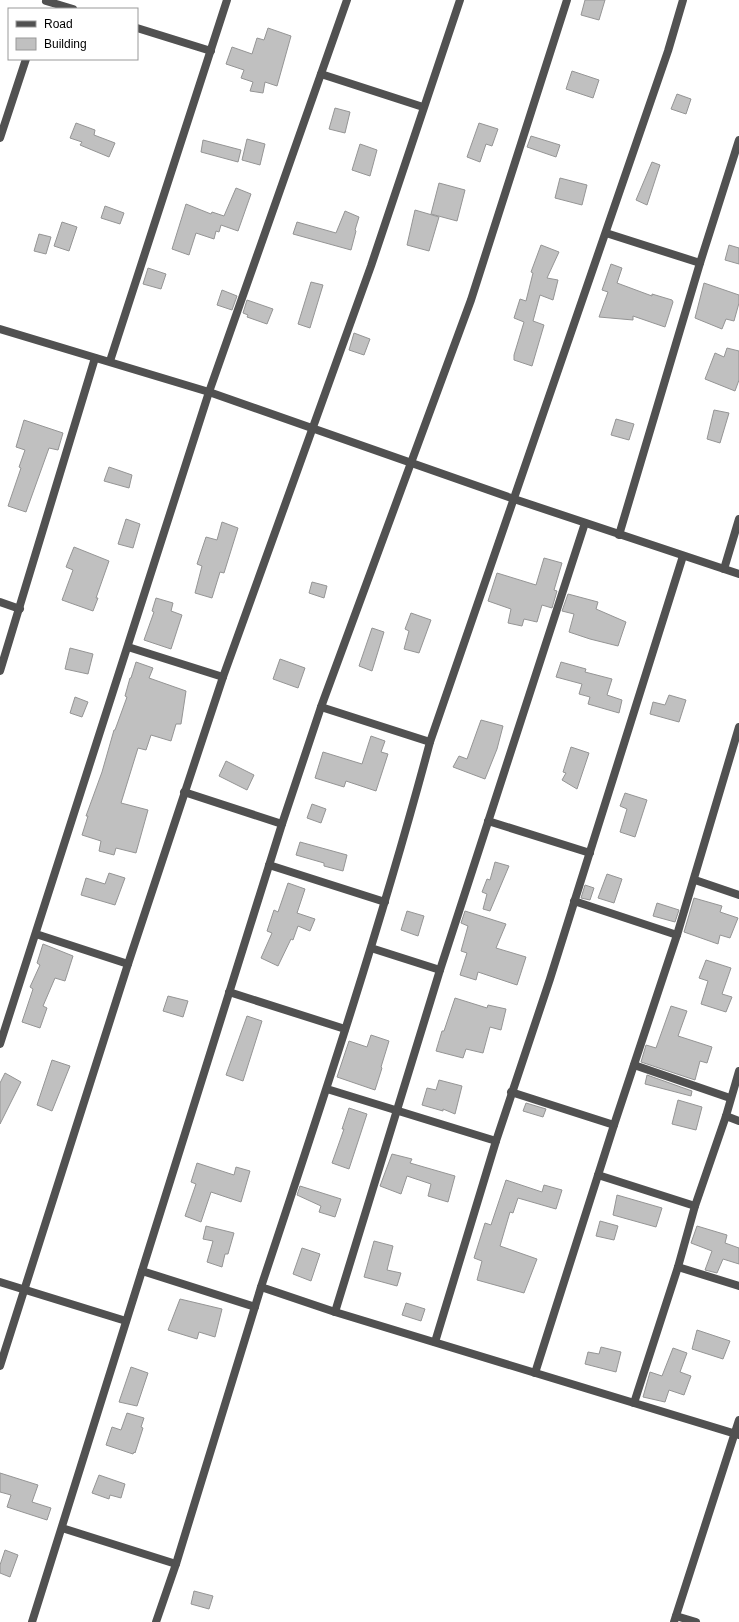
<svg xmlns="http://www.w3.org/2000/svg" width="739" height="1622" font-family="Arial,sans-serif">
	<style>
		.building { fill: #c0c0c0; stroke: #959595 }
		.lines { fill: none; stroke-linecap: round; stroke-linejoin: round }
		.street { stroke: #515151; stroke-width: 8 }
	</style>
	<rect width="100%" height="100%" fill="#fff"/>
	<g class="building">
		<path d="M585,0H605L599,20L581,15Z"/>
		<path d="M268,28L291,36L277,86L265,82L263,93L250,91L253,82L241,78L244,70L226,64L232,47L252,54L257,38L264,40Z"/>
		<path d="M572,71L599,80L593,98L566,89Z"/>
		<path d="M677,94L691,99L686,114L671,109Z"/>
		<path d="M335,108L350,112L345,133L329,129Z"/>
		<path d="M76,123L95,130L94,135L115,143L109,157L80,145L82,142L70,138Z"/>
		<path d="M479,123L498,129L492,146L486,144L480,162L467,157Z"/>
		<path d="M531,136L560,145L556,157L527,147Z"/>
		<path d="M247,139L265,144L260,165L242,160Z"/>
		<path d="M203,140L241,150L238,162L201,152Z"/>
		<path d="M360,144L377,150L370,176L352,170Z"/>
		<path d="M652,162L660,165L647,205L636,200Z"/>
		<path d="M560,178L587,185L582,205L555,198Z"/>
		<path d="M439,183L465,190L457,221L431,214Z"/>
		<path d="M236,188L251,194L238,231L221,225L219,232L216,231L214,239L196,233L189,255L172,249L186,204L211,214L212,212L224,216Z"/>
		<path d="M105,206L124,213L120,224L101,218Z"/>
		<path d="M415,210L439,217L429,251L407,245Z"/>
		<path d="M345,211L359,217L355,230L356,231L351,250L293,234L297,222L336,233Z"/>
		<path d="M62,222L77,227L69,251L54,246Z"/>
		<path d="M39,234L51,237L46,254L34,251Z"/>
		<path d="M541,245L559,252L547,278L558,280L553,300L540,295L533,321L544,325L532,366L514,360V355L524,322L514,318L520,299L526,301L533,273L531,272Z"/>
		<path d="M729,245L739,248V264L725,260Z"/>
		<path d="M611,264L622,268L617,283L652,296V294L672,300L673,302L665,327L633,316V320L599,317L608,292L602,290Z"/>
		<path d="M148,268L166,274L161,289L143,284Z"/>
		<path d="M311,282L323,285L310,328L298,324Z"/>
		<path d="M704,283L739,295V303L734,321L726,319L722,329L695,318Z"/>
		<path d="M222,290L237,296L232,310L217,305Z"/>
		<path d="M247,300L273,309L267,324L247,317L248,315L243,313Z"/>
		<path d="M354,333L370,339L364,355L349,350Z"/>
		<path d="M727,348L739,351V380L735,391L705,379L715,353L724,357Z"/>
		<path d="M714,410L729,413L720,443L707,439Z"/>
		<path d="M616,419L634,424L629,440L611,435Z"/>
		<path d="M24,420L63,433L58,450L49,448L26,512L8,506L21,468L19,467L25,450L16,447Z"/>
		<path d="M109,467L132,475L129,488L104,481Z"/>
		<path d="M126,519L140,524L133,548L118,544Z"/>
		<path d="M222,522L238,528L224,573L220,572L212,598L195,593L202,566L197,564L206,537L217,540Z"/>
		<path d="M74,547L109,561L96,598H98L93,611L62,600L73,570L66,567Z"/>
		<path d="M544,558L562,563L554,590L557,591L552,608L542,605L537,622L524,619L522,626L508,623L511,609L488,601L497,573L536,585Z"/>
		<path d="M312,582L327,586L324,598L309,593Z"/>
		<path d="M568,594L598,602L596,609L626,622L618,646L590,639L569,632L574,614L562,611Z"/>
		<path d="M156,598L173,603L171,611L182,615L171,649L144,640L154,612L152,611Z"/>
		<path d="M411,613L431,620L419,653L404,649L409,631L405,629Z"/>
		<path d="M372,628L384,632L372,671L359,666Z"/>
		<path d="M70,648L93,654L88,674L65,669Z"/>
		<path d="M280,659L305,668L298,688L273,679Z"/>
		<path d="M136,662L153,668L149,678L186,691L181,724H176L171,741L151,735L146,750L138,748L121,803L148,810L136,853L116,848L114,855L99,851L101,841L82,835L88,816H86L102,772L114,730H115L127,697L125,696L130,678H131Z"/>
		<path d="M561,662L586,669L585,672L612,679L607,695L622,700L619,713L588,704L590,697L579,694L582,684L556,677Z"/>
		<path d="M669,695L686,700L679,722L650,714L653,702L665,705Z"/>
		<path d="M75,697L88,702L82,717L70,713Z"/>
		<path d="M481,720L503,726L497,749L485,779L453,767L459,756L467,759Z"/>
		<path d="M371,736L385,741L381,752L388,754L376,791L346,781L344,787L315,778L323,752L362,764Z"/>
		<path d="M571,747L589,753L577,789L562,780L566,773L563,772Z"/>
		<path d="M226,761L254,775L247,790L219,776Z"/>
		<path d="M625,793L647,800L635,837L620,832L627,809L620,806Z"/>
		<path d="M312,804L326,809L321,823L307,818Z"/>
		<path d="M300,842L347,855L343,871L324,866V863L296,855Z"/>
		<path d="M495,862L509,866L490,911L483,909L487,894L482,892L487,879L490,880Z"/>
		<path d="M109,873L125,878L115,905L81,895L86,878L105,884Z"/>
		<path d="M607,874L622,879L614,903L598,898Z"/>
		<path d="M288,883L305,889L297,913L315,919L310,931L298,926L293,940L291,939L278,966L261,958L272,933L267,931L274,910L278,912Z"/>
		<path d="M585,885L594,888L590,900L581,898Z"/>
		<path d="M694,898L722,906L720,912L738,918L730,938L720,935L718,944L684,932Z"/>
		<path d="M657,903L679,910L675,922L653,916Z"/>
		<path d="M407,911L424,916L418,936L401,930Z"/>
		<path d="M465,911L506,924L496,948L526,957L517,985L478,972L476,980L460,975L467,953L461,951L468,926L461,923Z"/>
		<path d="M43,944L73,956L65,981L55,978L43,1006L47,1008L40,1028L22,1022L33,989L30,987L40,965L37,963Z"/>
		<path d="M706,960L731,968L722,994L732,997L726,1012L701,1004L708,981L699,978Z"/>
		<path d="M168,996L188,1001L183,1017L163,1011Z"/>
		<path d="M455,998L487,1008L488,1005L506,1009L501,1030L490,1027L483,1053L466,1049L463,1058L436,1051L442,1031H444Z"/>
		<path d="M671,1006L687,1011L678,1036L712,1047L707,1063L700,1061L695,1080L641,1062L646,1045L656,1048Z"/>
		<path d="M247,1016L262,1021L243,1081L226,1075Z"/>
		<path d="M371,1035L389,1041L381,1067L382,1068L375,1090L337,1077L349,1041L367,1047Z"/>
		<path d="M52,1060L70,1066L52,1111L37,1105Z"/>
		<path d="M5,1073L21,1082L0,1124V1083Z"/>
		<path d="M647,1075L692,1091L691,1096L645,1084Z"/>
		<path d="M439,1080L462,1086L455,1114L443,1109V1111L422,1105L427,1088L436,1090Z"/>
		<path d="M678,1100L702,1107L696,1130L672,1124Z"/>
		<path d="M526,1103L546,1109L543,1117L523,1111Z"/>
		<path d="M349,1108L367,1114L349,1169L332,1163L344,1129H342Z"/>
		<path d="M392,1154L412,1159L410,1163L455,1176L448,1202L428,1196L431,1184L407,1176L401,1194L380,1186Z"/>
		<path d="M197,1163L234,1175L236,1167L250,1171L241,1202L211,1192L201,1222L185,1216L196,1184L191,1182Z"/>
		<path d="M506,1180L542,1192L544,1185L562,1190L556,1209L518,1198L513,1213L510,1212L500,1246L537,1259L524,1293L477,1280L482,1261L474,1258L485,1223L491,1225Z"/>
		<path d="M300,1186L341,1199L335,1217L319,1212L321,1206L297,1195Z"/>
		<path d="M617,1195L662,1208L656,1227L613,1215Z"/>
		<path d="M600,1221L618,1226L614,1240L596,1236Z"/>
		<path d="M206,1226L234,1233L228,1254H225L222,1267L207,1262L213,1241L203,1239Z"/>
		<path d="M697,1226L727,1235L725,1243L739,1248V1264L723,1259L717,1273L705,1270L712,1251L691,1243Z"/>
		<path d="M374,1241L393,1246L387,1270L401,1273L397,1286L364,1277Z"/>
		<path d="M302,1248L320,1254L311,1281L293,1274Z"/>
		<path d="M180,1299L222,1309L215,1337L199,1332L197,1339L168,1330Z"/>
		<path d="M406,1303L425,1309L421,1321L402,1315Z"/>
		<path d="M697,1330L730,1341L723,1359L692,1349Z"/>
		<path d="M601,1347L621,1352L616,1372L585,1364L588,1352L599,1354Z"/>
		<path d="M673,1348L687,1353L680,1372L691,1376L684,1395L669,1390L665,1402L643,1397L650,1372L662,1376Z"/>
		<path d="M131,1367L148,1373L137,1406L119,1402Z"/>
		<path d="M127,1413L144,1418L141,1427L143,1428L135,1453L134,1452L133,1454L106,1445L112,1427L121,1430Z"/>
		<path d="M0,1473L38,1485L32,1502L51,1508L47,1520L7,1507L11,1495L0,1492Z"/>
		<path d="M99,1475L125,1484L121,1498L110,1495L109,1499L92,1493Z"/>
		<path d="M5,1550L18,1555L10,1577L0,1573V1565Z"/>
		<path d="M194,1591L213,1596L209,1609L191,1604Z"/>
	</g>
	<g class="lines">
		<g class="street">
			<path d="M683,0L668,51L430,742C381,926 321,1106 261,1287L335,1312L739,1435"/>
			<path d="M46,1L73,9"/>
			<path d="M137,28L211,51"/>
			<path d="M321,74L423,107"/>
			<path d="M0,138L26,59"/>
			<path d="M606,233L700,263"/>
			<path d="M0,329L209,392L514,499L739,574"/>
			<path d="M110,361L227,0"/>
			<path d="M619,535L700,263L739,140"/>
			<path d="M724,569L739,519"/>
			<path d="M0,602L20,609"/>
			<path d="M128,647L223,677"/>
			<path d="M0,671L95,358"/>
			<path d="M321,707L430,742"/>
			<path d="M184,792L282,824"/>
			<path d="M488,821L590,853"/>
			<path d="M269,865L385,902"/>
			<path d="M695,880L739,895"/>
			<path d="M574,901L677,935"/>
			<path d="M36,934L128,964"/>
			<path d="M371,948L440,970"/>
			<path d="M229,992L345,1029"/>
			<path d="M0,1044L209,392L347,0"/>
			<path d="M634,1065L730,1098"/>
			<path d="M327,1089L496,1141"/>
			<path d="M511,1092L614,1125"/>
			<path d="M726,1116L739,1121"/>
			<path d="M598,1175L695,1206"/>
			<path d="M678,1267L739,1286"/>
			<path d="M142,1271L255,1307"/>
			<path d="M0,1282L126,1321"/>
			<path d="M335,1312L440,970L585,523"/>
			<path d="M435,1342L496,1141L550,979L683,556"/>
			<path d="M0,1366L128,964L223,677L371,266L460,0"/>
			<path d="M535,1373L614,1125L677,935L739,727"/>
			<path d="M634,1403L678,1267L695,1206L726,1116L739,1071"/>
			<path d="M62,1528L176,1564"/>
			<path d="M676,1616L696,1622"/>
			<path d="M32,1622L282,824L321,707L471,300L567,0"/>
			<path d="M156,1622L176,1564L261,1287"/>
			<path d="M674,1622L739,1420"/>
		</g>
	</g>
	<rect x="8" y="8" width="130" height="52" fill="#ffffff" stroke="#999999"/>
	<rect x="16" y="21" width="20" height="6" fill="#515151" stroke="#999999"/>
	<text x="44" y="28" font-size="12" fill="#000000">Road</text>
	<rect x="16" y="38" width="20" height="12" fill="#c0c0c0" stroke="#999999"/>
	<text x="44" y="48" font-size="12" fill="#000000">Building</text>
</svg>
